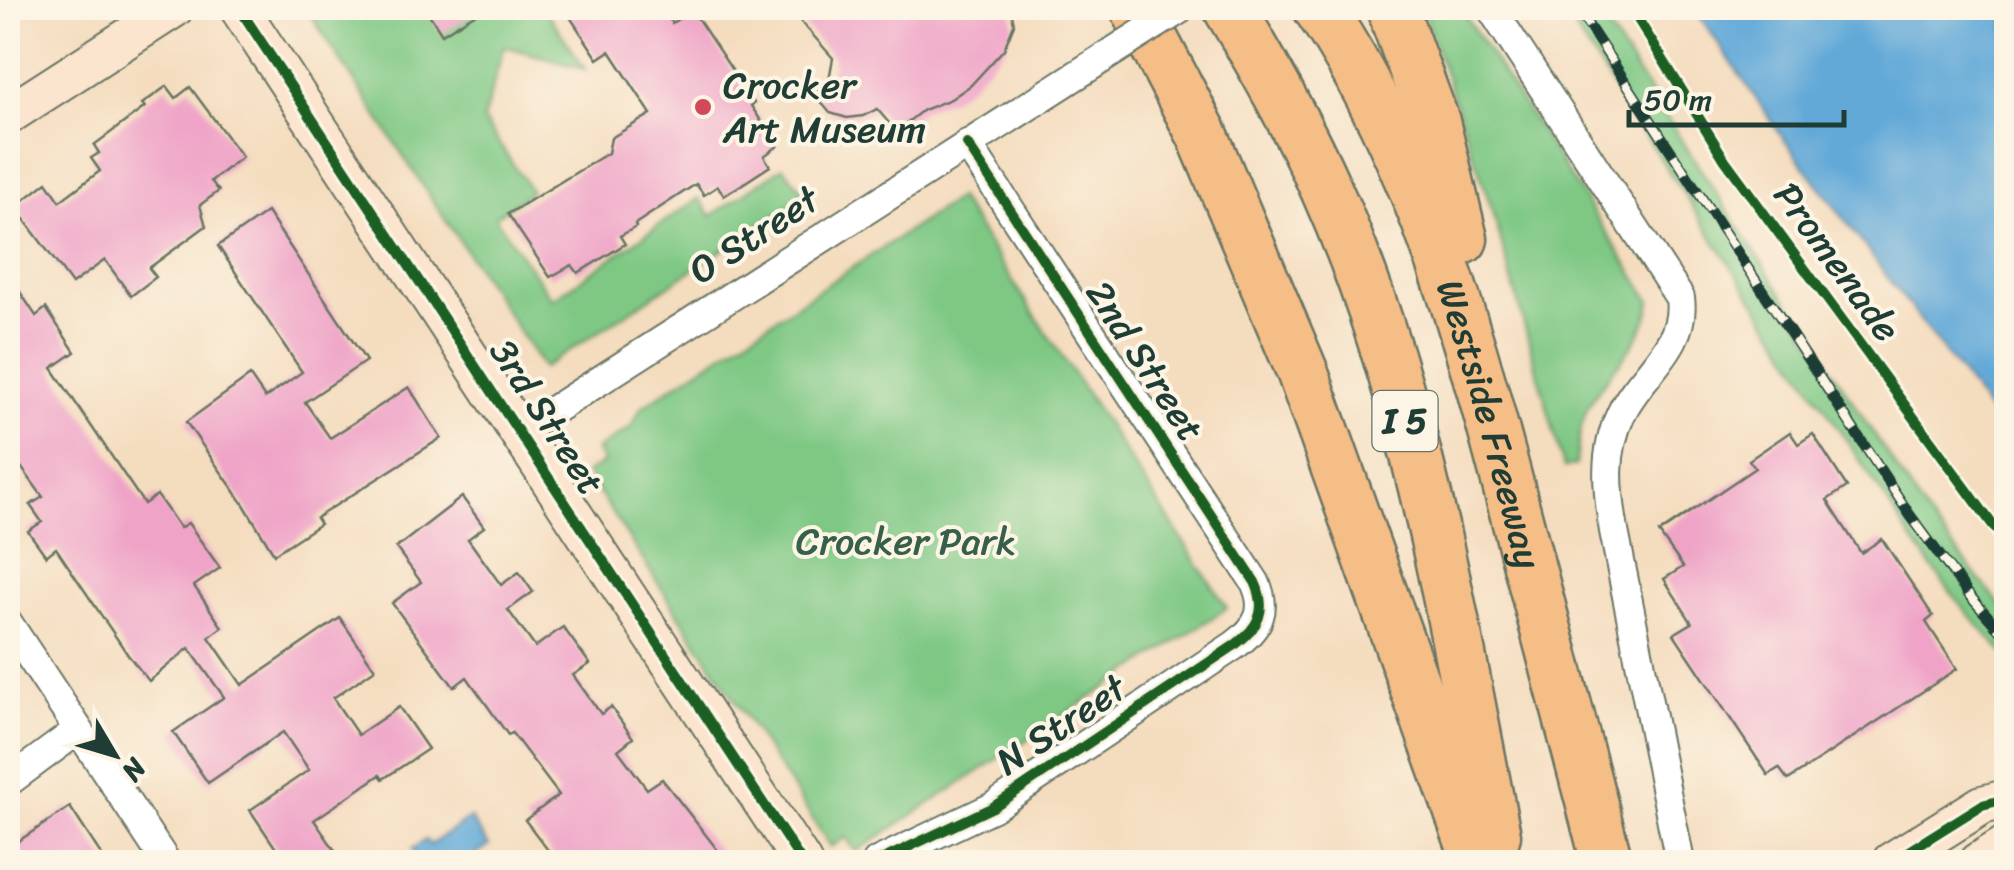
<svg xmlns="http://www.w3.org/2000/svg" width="2014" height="870" font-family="Sriracha,sans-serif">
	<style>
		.green { fill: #7ec884; stroke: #4e825c; stroke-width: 2.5 }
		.water { fill: #62a9d8; stroke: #407386; stroke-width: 2.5 }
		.building { fill: #efa4c7 }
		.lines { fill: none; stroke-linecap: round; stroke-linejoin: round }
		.street-casing { stroke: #6a7564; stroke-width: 32 }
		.secondary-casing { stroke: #6a7564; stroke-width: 42 }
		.highway-casing { stroke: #6a7564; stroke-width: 55 }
		.street { stroke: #fff; stroke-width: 28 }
		.secondary { stroke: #fbe5cf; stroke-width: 38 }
		.highway { stroke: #f6be87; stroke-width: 50 }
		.rail-casing { stroke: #1f3d34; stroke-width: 11 }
		.rail { stroke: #fcf5e5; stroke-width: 8; stroke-dasharray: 22; stroke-linecap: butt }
		.street-bridge-casing { stroke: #6a7564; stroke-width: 32; stroke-linecap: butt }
		.street-bridge { stroke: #fff; stroke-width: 28 }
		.cycleway-casing { stroke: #fcf5e5; stroke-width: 16 }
		.cycleway { stroke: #1b5e20; stroke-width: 10 }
		.poi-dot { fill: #d1495b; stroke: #fcf5e5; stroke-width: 4 }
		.labels { text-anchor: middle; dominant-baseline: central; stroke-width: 8; stroke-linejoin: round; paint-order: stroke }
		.shield { fill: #fcf5e5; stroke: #617469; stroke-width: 2.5 }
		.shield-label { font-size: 35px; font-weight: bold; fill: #1f3d34 }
		.poi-label { font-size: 38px; fill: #1f3d34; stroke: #fcf5e5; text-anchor: start }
		.street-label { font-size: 38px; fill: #1f3d34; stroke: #fcf5e5 }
		.park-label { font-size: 38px; fill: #376048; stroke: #fcf5e5 }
	</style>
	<rect width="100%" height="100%" fill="#fcf5e5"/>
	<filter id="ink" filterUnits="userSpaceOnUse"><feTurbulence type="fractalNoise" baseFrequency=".01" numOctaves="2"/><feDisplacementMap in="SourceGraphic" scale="20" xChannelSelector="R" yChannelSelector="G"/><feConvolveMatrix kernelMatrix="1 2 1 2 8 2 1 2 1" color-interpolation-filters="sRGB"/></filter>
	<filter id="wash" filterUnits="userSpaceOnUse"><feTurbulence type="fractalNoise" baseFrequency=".0048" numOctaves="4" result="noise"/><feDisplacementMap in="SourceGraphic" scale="40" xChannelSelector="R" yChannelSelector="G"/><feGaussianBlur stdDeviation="2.25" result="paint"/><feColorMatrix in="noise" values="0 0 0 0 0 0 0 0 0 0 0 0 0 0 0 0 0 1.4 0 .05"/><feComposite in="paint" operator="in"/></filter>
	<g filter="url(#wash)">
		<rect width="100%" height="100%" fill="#f4dcbe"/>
		<g class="green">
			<path d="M306,8H544L585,69L504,46L483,120L531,191L495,217L552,299L699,198L711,216L783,167L806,195L543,368Z"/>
			<path d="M1422,8H1460L1651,301C1647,340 1608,370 1590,403C1580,422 1578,444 1576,465L1564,468L1492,209Z"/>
			<path d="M1561,8H1595L1927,515L2006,612V656L1958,602L1913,541Z"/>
			<path d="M958,198L1227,608L856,852L846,837L831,847L586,473L604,462L596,450L630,428L642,407Z"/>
		</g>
		<g class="water">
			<path d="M1694,8H2006V434L1783,138Z"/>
			<path d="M470,818L489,846L465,862H421L412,849L426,840L430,845Z"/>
		</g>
		<g id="blocks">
			<g class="building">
				<path d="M425,8H484L442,34Z"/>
				<path d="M564,8H662L672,23L692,10L754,103L751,106L778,146L764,156L770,166L724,196L718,186L704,195L696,184L635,224L636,227L620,236L625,244L578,273L572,265L550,277L508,214L608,153L611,138L651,114L610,51L598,59Z"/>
				<path d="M789,8H1011L1014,24L1004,49L971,85L951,99L923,110L896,131L877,109L863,116L847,118L830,113L821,102L817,90L828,85L833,58Z"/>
				<path d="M167,86L176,98L190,87L242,157L211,181L219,191L200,205L206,226L149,268L156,277L131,296L105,260L72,284L15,207L47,182L60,201L100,171L91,158L99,153L94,145L145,107L142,104Z"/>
				<path d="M267,212L366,361L305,402L330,438L409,387L441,438L316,518L320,524L274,554L243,503L186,422L250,376L265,398L302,372L218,246Z"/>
				<path d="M8,274L36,316L46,308L75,352L52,368L144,504L157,495L180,528L188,523L220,568L194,586L222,627L209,637L242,685L340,618L375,669L333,698L358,735L399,707L428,749L383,779L380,775L314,820L343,862H285L250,810L309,770L283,732L208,783L173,732L224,697L189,648L149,681L128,655L56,548L46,556L28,531L42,522L30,505L43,497L16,460L8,466Z"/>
				<path d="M1790,432L1798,444L1813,434L1847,487L1827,500L1861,553L1882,539L1933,616L1926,622L1957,669L1788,780L1779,768L1768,775L1674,634L1692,623L1664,579L1683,567L1659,533L1755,468L1749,460Z"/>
				<path d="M462,497L484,527L468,539L501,585L519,572L533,592L508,610L535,647L563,627L590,664L573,675L601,714L611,707L633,738L618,750L647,789L662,779L727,862H557L525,820L559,795L512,733L508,735L467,677L454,687L392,603L421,582L396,548Z"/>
				<path d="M70,807L106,862H8V848Z"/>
			</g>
		</g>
	</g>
	<g filter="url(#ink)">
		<use href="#blocks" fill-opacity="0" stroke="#6a7564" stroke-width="2.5"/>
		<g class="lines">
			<defs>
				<g id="street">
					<path d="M1491,8L1680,298C1687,347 1639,374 1621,414C1603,452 1607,490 1614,531L1680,862"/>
					<path d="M521,431L1125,44"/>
					<path d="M8,623L166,862"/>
					<path d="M8,782L78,730"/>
					<path d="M877,862L993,807L1235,645C1259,627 1268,610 1255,582L967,144"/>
				</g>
				<g id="secondary">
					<path d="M239,8L802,862"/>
					<path d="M8,115L174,8"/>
					<path d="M1891,862L1982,805L2006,799"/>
					<path d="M1979,862L2006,845"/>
				</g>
				<g id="highway">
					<path d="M1136,8L1202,134L1302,371L1478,862"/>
					<path d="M1229,8C1264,66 1298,126 1326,189C1417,392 1452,618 1495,835"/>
					<path id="s1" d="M1319,8C1423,163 1472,345 1518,523C1548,636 1577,749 1607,862"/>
					<path d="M1392,8L1434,122L1462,239"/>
				</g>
			</defs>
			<use href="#street" class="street-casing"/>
			<use href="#secondary" class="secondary-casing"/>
			<use href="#highway" class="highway-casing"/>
			<use href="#street" class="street"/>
			<use href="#secondary" class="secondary"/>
			<use href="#highway" class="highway"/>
			<defs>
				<path id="rail" d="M1577,8L1910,515L1969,595L2006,637"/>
			</defs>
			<use href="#rail" class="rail-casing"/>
			<use href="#rail" class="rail"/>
			<defs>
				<path id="street-bridge" d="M1125,44L1182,8"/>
			</defs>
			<use href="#street-bridge" class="street-bridge-casing"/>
			<use href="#street-bridge" class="street-bridge"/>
			<defs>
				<g id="cycleway">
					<path d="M239,8L802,862"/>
					<path d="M1631,8L1725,160L2006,543"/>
					<path d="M877,862L993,807L1235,645C1259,627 1268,610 1255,582L967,144"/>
					<path d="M1891,862L1982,805L2006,799"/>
				</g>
			</defs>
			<use href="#cycleway" class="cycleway-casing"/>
			<use href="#cycleway" class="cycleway"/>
		</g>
	</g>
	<circle class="poi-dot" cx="703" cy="107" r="10"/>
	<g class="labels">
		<rect class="shield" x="1372.5" y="391" width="65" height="60" rx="8"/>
		<g class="shield-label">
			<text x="1405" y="421">I 5</text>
		</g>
		<g class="poi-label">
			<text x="723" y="85">Crocker<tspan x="723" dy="44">Art Museum</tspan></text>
		</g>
		<g class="street-label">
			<text transform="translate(754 235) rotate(-33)">O Street</text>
			<text transform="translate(1837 262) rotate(54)">Promenade</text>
			<text transform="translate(1145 361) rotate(57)">2nd Street</text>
			<text transform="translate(547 417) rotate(57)">3rd Street</text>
			<text stroke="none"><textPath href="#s1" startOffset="452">Westside Freeway</textPath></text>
			<text transform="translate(1061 725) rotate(-34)">N Street</text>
		</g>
		<g class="park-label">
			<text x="906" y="541">Crocker Park</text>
		</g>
	</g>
	<rect width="2014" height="870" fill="none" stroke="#fcf5e5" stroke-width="40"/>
	<g transform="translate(115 755) rotate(128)" stroke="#fcf5e5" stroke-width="8" paint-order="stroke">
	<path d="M0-8L18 38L0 25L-18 38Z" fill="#1f3d34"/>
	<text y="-15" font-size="28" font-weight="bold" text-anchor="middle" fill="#1f3d34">N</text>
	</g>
	<path d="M1629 110v15h215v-15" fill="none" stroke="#1f3d34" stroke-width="5"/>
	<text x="1644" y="110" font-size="30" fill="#1f3d34" stroke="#fcf5e5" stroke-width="8" paint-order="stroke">50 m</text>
</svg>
